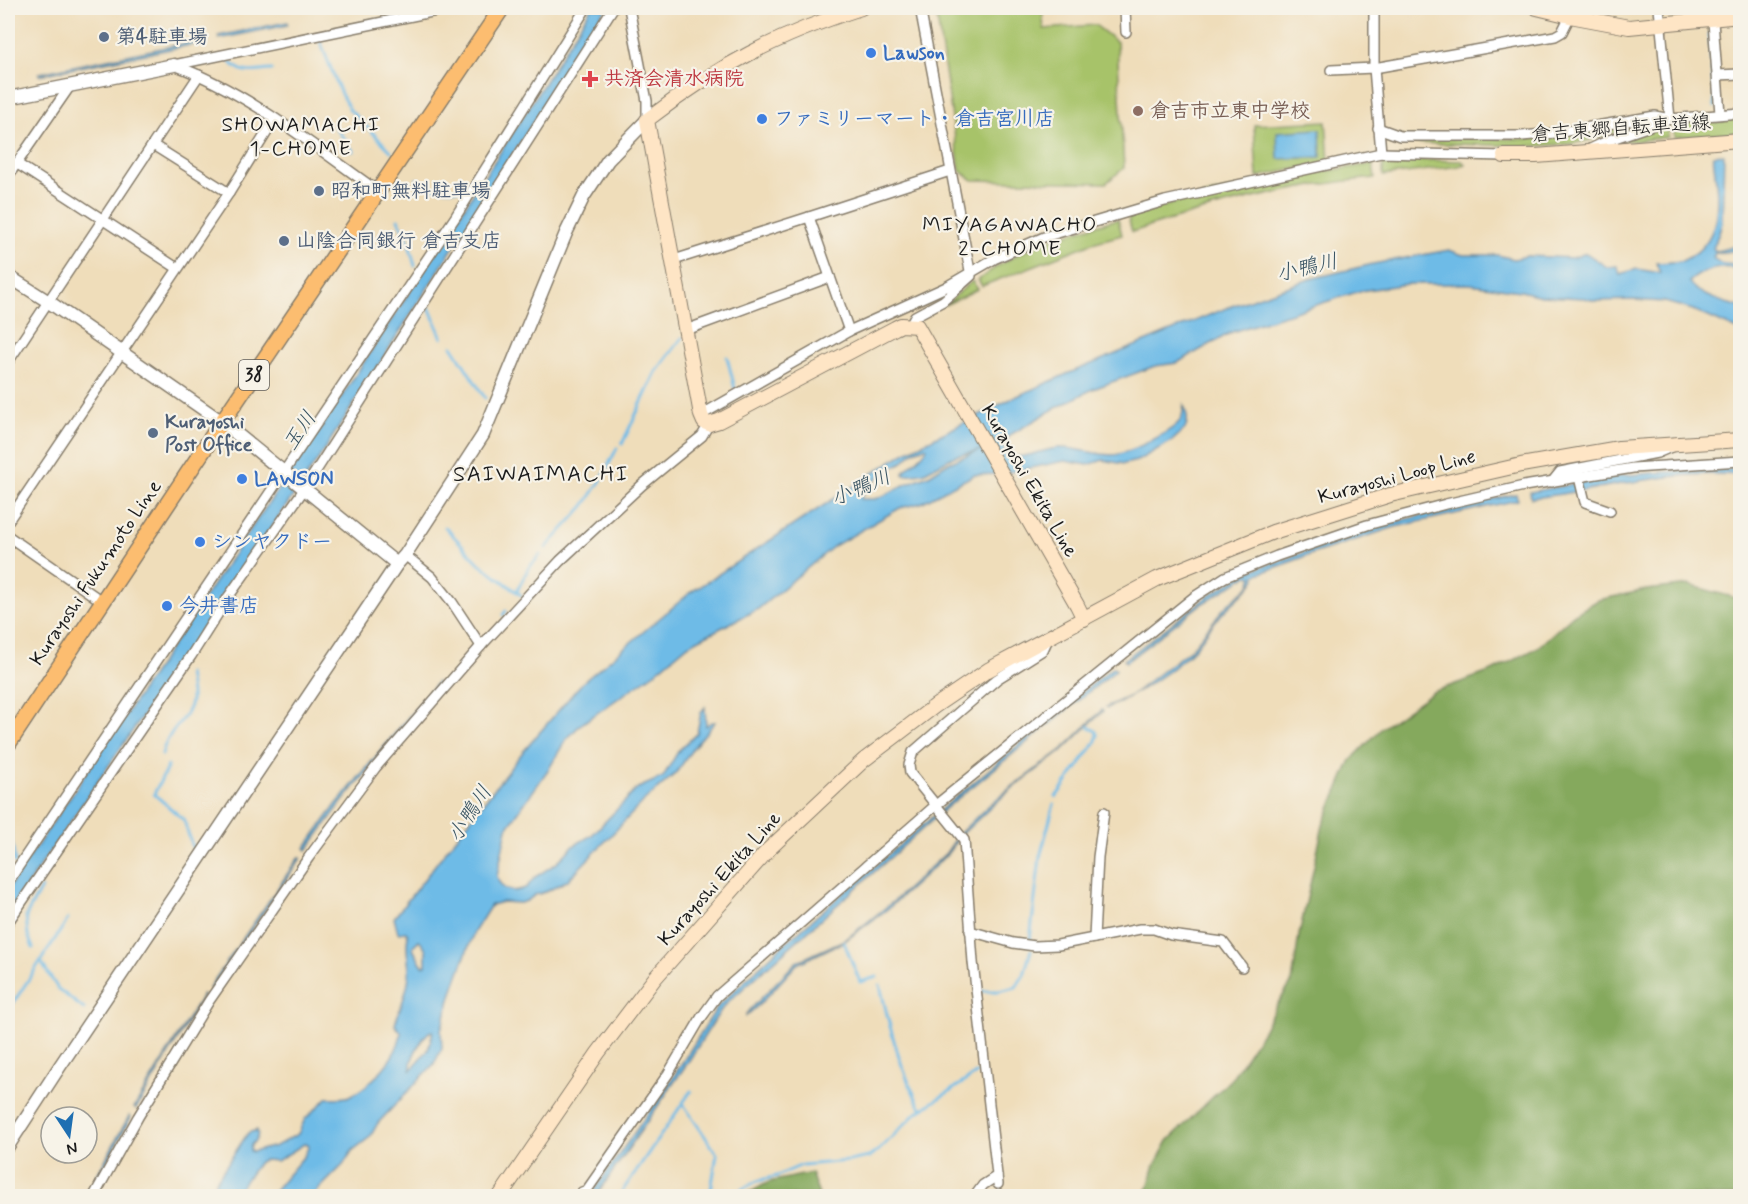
<svg xmlns="http://www.w3.org/2000/svg" width="1748" height="1204" font-family="Mynerve,'Klee One',sans-serif">
	<style>
		.green { fill: #a7c369; stroke: #627042; stroke-width: 1.5 }
		.forest { fill: #85a95d; stroke: #50623c; stroke-width: 1.5 }
		.water { fill: #6ebbe7; stroke: #456c82; stroke-width: 1.5; fill-rule: evenodd }
		.lines { fill: none; stroke-linecap: round; stroke-linejoin: round }
		.stream { stroke: #6ebbe7; stroke-width: 3 }
		.minor-casing { stroke: #867c6b; stroke-width: 12 }
		.tertiary-casing { stroke: #867c6b; stroke-width: 15 }
		.secondary-casing { stroke: #867c6b; stroke-width: 16 }
		.primary-casing { stroke: #867c6b; stroke-width: 18 }
		.minor { stroke: #fff; stroke-width: 9 }
		.tertiary { stroke: #fff; stroke-width: 12 }
		.secondary { stroke: #fee5c5; stroke-width: 14 }
		.primary { stroke: #fcbd6f; stroke-width: 15 }
		.service-dot { fill: #5c6f8a; stroke: #f7f3e8; stroke-width: 2 }
		.shop-dot { fill: #3f7fe0; stroke: #f7f3e8; stroke-width: 2 }
		.health-dot { fill: #e0444e; stroke: #f7f3e8; stroke-width: 2 }
		.education-dot { fill: #8d6e63; stroke: #f7f3e8; stroke-width: 2 }
		.labels { text-anchor: middle; dominant-baseline: central; stroke-width: 4.5; stroke-linejoin: round; paint-order: stroke }
		.shield { fill: #f7f3e8; stroke: #5e5c59; stroke-width: 1.5 }
		.shield-label { font-size: 18px; font-weight: bold; fill: #1c1c1c }
		.service-label { font-size: 20px; font-weight: bold; fill: #4e5e75; stroke: #f7f3e8; text-anchor: start }
		.shop-label { font-size: 20px; font-weight: bold; fill: #366cbe; stroke: #f7f3e8; text-anchor: start }
		.health-label { font-size: 20px; font-weight: bold; fill: #be3a42; stroke: #f7f3e8; text-anchor: start }
		.education-label { font-size: 20px; font-weight: bold; fill: #785e54; stroke: #f7f3e8; text-anchor: start }
		.street-label { font-size: 20px; fill: #1c1c1c; stroke: #f7f3e8 }
		.neighbourhood-label { font-size: 21px; letter-spacing: 1.5px; fill: #1c1c1c; stroke: #f7f3e8 }
		.water-label { font-size: 21px; font-style: italic; fill: #395463; stroke: #f7f3e8 }
		.quarter-label { font-size: 22px; letter-spacing: 1.5px; fill: #1c1c1c; stroke: #f7f3e8 }
	</style>
	<rect width="100%" height="100%" fill="#f7f3e8"/>
	<filter id="ink" filterUnits="userSpaceOnUse"><feTurbulence type="fractalNoise" baseFrequency=".0167" numOctaves="2"/><feDisplacementMap in="SourceGraphic" scale="12" xChannelSelector="R" yChannelSelector="G"/><feConvolveMatrix kernelMatrix="1 2 1 2 8 2 1 2 1" color-interpolation-filters="sRGB"/></filter>
	<filter id="wash" filterUnits="userSpaceOnUse"><feTurbulence type="fractalNoise" baseFrequency=".008" numOctaves="4" result="noise"/><feDisplacementMap in="SourceGraphic" scale="24" xChannelSelector="R" yChannelSelector="G"/><feGaussianBlur stdDeviation="1.35" result="paint"/><feColorMatrix in="noise" values="0 0 0 0 0 0 0 0 0 0 0 0 0 0 0 0 0 1.4 0 .05"/><feComposite in="paint" operator="in"/></filter>
	<g filter="url(#wash)">
		<rect width="100%" height="100%" fill="#efddba"/>
		<g class="green">
			<path d="M963,8H1042L1044,29L1095,25L1117,42L1124,168L1106,183L973,180L960,171L937,18L959,11Z"/>
			<path d="M1711,117L1714,123L1723,122L1724,117H1728V119L1740,118V133L1674,137V121Z"/>
			<path d="M1656,120L1591,140L1570,144L1532,146L1409,143L1398,141L1391,137L1526,139Z"/>
			<path d="M1326,121L1329,162L1257,177L1254,125Z"/>
			<path d="M1668,123V137L1635,141L1619,140Z"/>
			<path d="M1394,159L1462,161L1465,164L1459,166L1383,176V160Z"/>
			<path d="M1373,164L1375,178C1294,185 1209,207 1132,232L1128,217C1207,191 1290,176 1373,164Z"/>
			<path d="M1118,219L1122,235L1092,243L982,286L978,280C1018,248 1069,232 1118,219Z"/>
			<path d="M972,281L978,289L945,305Z"/>
		</g>
		<g class="forest">
			<path d="M1689,585L1740,599V1196H1145L1155,1165L1168,1141L1231,1079L1263,1031L1276,1006L1292,982L1299,935L1323,825L1351,760L1382,728L1433,692L1492,671L1537,648L1573,615L1598,600L1646,590Z"/>
			<path d="M811,1173L819,1195L816,1196H743L769,1182Z"/>
		</g>
		<g class="water">
			<path d="M591,8H606L323,452L8,913V889L254,524L314,439L516,128Z"/>
			<path d="M287,22L288,25L219,39L218,36Z"/>
			<path d="M196,41V44L39,75V73Z"/>
			<path d="M1320,129L1321,157L1278,159L1277,132Z"/>
			<path d="M1724,154L1722,223L1713,249L1717,251L1740,245V250L1715,253L1713,258L1722,264L1740,265V270C1723,264 1702,270 1689,282C1695,294 1727,304 1740,307V331L1693,310L1665,302L1633,300L1595,301L1585,298L1541,296L1521,291L1470,284H1407L1360,291L1232,332L1177,363L1155,366L1093,389L1052,410L1010,435L1003,446L1005,453C1019,463 1042,449 1058,448C1077,447 1094,455 1113,455C1127,454 1175,431 1181,419C1183,415 1183,409 1184,405L1187,416V423L1185,429L1172,441L1137,461L1124,464L1103,460L1088,465L1065,461L999,474L974,475L921,503L900,508L834,546L758,609L688,645L656,672L580,725L565,741L550,767L507,828L497,876C501,892 513,894 527,887L535,877L557,863L573,846L592,835L638,788L663,777L679,750L697,733L701,712L705,707L706,726L711,722H715L693,748L677,772L642,803L568,880L548,891L535,895L527,901L520,903L502,902L491,905L474,932L454,986L441,1030L442,1048L434,1064L378,1123L370,1137L352,1151L343,1165L312,1196H270L304,1156L309,1146L308,1144H304L277,1161L265,1160L259,1162L234,1196H206L248,1133L257,1130C259,1138 256,1140 251,1145L250,1151L252,1152L276,1146L298,1134L305,1119L327,1098C334,1097 343,1099 350,1096C371,1086 399,1056 401,1032L395,1025C399,1008 409,991 409,973C409,958 405,951 408,935L406,932L398,933L394,918L522,753L582,683L691,592L904,453L1013,398L1067,374L1229,307L1310,279L1373,264L1449,250L1463,255H1497L1514,259L1527,256L1573,258L1586,253L1607,267L1617,266L1620,274L1637,269L1660,273L1656,263C1665,262 1677,263 1684,260C1727,240 1717,193 1713,155ZM925,447L927,448C923,457 910,464 904,472V475L923,473L955,456L981,450L946,464L929,475L906,484L883,496L875,499H861L862,495L883,472L903,462L914,451ZM419,940L426,950V965L423,966L414,951L413,946ZM433,1031L428,1050L411,1070C409,1059 421,1040 429,1032Z"/>
			<path d="M1740,469V475C1669,469 1601,491 1531,498L1530,492L1618,476L1679,471Z"/>
			<path d="M1516,494L1518,500L1395,527L1312,554L1255,575L1256,578C1247,593 1232,602 1221,615C1211,625 1204,637 1195,648C1175,669 1134,696 1107,708L1106,707L1130,696L1192,648L1224,608L1250,585L1253,576L1248,575L1200,605L1126,662L1124,660L1208,596L1247,572L1390,523Z"/>
			<path d="M1113,667L1116,670L945,809L729,1001L721,1010L688,1062L596,1196H590L670,1082L718,1006L783,945L945,806Z"/>
			<path d="M437,682L439,684L343,801L307,850L305,848L336,805Z"/>
			<path d="M1102,710L1103,711L1061,752L1009,791L990,808L960,836L948,853L934,867L890,907L845,941L797,964L761,1003L746,1016V1014L796,962L846,939L895,900L946,853L959,834L987,807L1009,789L1063,749Z"/>
			<path d="M299,857L301,858L211,989L209,988Z"/>
			<path d="M203,994L204,995L136,1109L134,1108Z"/>
			<path d="M129,1116L131,1117L98,1178L96,1177Z"/>
		</g>
		<g class="lines">
			<g class="stream">
				<path d="M1709,35L1715,106"/>
				<path d="M320,41L341,94L350,110L391,151"/>
				<path d="M227,59C244,77 251,71 272,70"/>
				<path d="M336,128L353,151"/>
				<path d="M417,179L433,188L469,190"/>
				<path d="M398,219L408,240L415,266"/>
				<path d="M429,307L442,338"/>
				<path d="M452,346L485,398"/>
				<path d="M727,357L735,389"/>
				<path d="M622,444L656,372L682,338"/>
				<path d="M445,527L480,564L521,595"/>
				<path d="M546,548L584,506L600,482L617,448"/>
				<path d="M517,591L528,569L540,555"/>
				<path d="M503,615L506,611"/>
				<path d="M162,755C166,731 189,718 191,701C192,692 189,682 188,673"/>
				<path d="M168,766L154,794L184,820L193,849"/>
				<path d="M1056,797L1095,743L1098,735L1096,731L1089,727"/>
				<path d="M8,817L15,863"/>
				<path d="M1030,940L1040,857L1054,804"/>
				<path d="M844,942L860,982L877,977"/>
				<path d="M33,948L28,935L26,916L41,888"/>
				<path d="M41,962L58,989L84,1009"/>
				<path d="M880,985C890,1029 900,1070 922,1110"/>
				<path d="M979,991H999L1016,987L1024,975L1031,950"/>
				<path d="M8,1011L68,919"/>
				<path d="M683,1104L717,1154L710,1196"/>
				<path d="M619,1196L691,1091"/>
				<path d="M729,1196L757,1181L777,1176L802,1165L849,1161L869,1157L879,1150L915,1114L979,1072"/>
			</g>
		</g>
	</g>
	<g filter="url(#ink)">
		<g class="lines">
			<defs>
				<g id="minor">
					<path d="M629,8L647,101V120"/>
					<path d="M1125,8L1126,32"/>
					<path d="M1374,8V68L1381,153"/>
					<path d="M1712,8L1720,114"/>
					<path d="M174,65L451,8"/>
					<path d="M174,65C248,92 315,147 379,192"/>
					<path d="M1331,70L1374,68L1555,36L1562,32L1570,16"/>
					<path d="M1718,75L1740,74"/>
					<path d="M1378,128L1400,136H1522L1555,133L1655,116L1670,119L1740,113"/>
					<path d="M153,145L229,193"/>
					<path d="M1590,149L1609,140L1670,119L1659,8"/>
					<path d="M16,163L177,268"/>
					<path d="M8,176L70,86"/>
					<path d="M809,217L950,171"/>
					<path d="M674,260L809,217L849,331"/>
					<path d="M910,325L915,316L943,301L971,276L920,8"/>
					<path d="M686,330L830,277"/>
					<path d="M8,362L199,75"/>
					<path d="M701,415L849,331L946,287L994,259L1044,237L1165,201L1381,153L1504,156"/>
					<path d="M1579,477L1585,502L1610,511"/>
					<path d="M1552,482L1560,472L1657,453L1671,447"/>
					<path d="M8,521L229,193L275,119"/>
					<path d="M8,536L103,602"/>
					<path d="M405,555L432,577L452,602L481,646"/>
					<path d="M8,882L456,216L586,8"/>
					<path d="M8,922L191,656L229,596L305,488L613,8"/>
					<path d="M970,931L1013,943L1035,946L1058,945L1140,929H1154L1171,935L1223,942L1242,967"/>
					<path d="M1094,938L1098,857L1104,812"/>
					<path d="M998,1184L973,962L964,840L910,773L909,765L913,752L997,679L1043,650L1048,639"/>
					<path d="M94,1196L138,1117L209,1001L309,857L376,767L481,646L560,561L642,485L702,436L709,424"/>
					<path d="M579,1196L582,1192L587,1190L668,1074L701,1018L717,996L936,805L1194,597L1225,577L1277,556L1367,525L1446,504L1524,486L1633,468L1740,461"/>
					<path d="M975,1196L983,1185L997,1176"/>
				</g>
				<g id="tertiary">
					<path d="M8,98L174,65"/>
					<path d="M8,276L49,302L222,422L397,564"/>
					<path d="M8,1146L60,1066L397,564L405,555L483,435L566,233L584,196L608,160L647,120"/>
				</g>
				<g id="secondary">
					<path d="M861,8C778,35 717,66 647,120L701,415L704,422L709,424L719,421L895,328L901,325L917,326L1077,605L1084,619"/>
					<path d="M1537,8L1570,16L1629,27L1740,16"/>
					<path d="M1504,156H1536L1740,140"/>
					<path d="M500,1196L598,1053L655,978L769,849L864,760L935,706L988,670L1157,579L1273,532L1390,495L1521,465L1619,448L1740,440"/>
				</g>
				<path id="primary" d="M8,744L222,422L502,8"/>
			</defs>
			<use href="#minor" class="minor-casing"/>
			<use href="#tertiary" class="tertiary-casing"/>
			<use href="#secondary" class="secondary-casing"/>
			<use href="#primary" class="primary-casing"/>
			<use href="#minor" class="minor"/>
			<use href="#tertiary" class="tertiary"/>
			<use href="#secondary" class="secondary"/>
			<use href="#primary" class="primary"/>
		</g>
	</g>
	<g class="service-dot">
		<circle cx="104" cy="37" r="6"/>
		<circle cx="319" cy="191" r="6"/>
		<circle cx="284" cy="241" r="6"/>
		<circle cx="153" cy="433" r="6"/>
	</g>
	<g class="shop-dot">
		<circle cx="871" cy="53" r="6"/>
		<circle cx="762" cy="119" r="6"/>
		<circle cx="242" cy="479" r="6"/>
		<circle cx="200" cy="542" r="6"/>
		<circle cx="167" cy="606" r="6"/>
	</g>
	<path class="health-dot" d="M587 70h6v6h6v6h-6v6h-6v-6h-6v-6h6z"/>
	<circle class="education-dot" cx="1138" cy="111" r="6"/>
	<g class="labels">
		<rect class="shield" x="239" y="360" width="30" height="30" rx="4.5"/>
		<g class="shield-label">
			<text x="254" y="375">38</text>
		</g>
		<g class="service-label">
			<text x="116" y="37">第4駐車場</text>
			<text x="331" y="191">昭和町無料駐車場</text>
			<text x="296" y="241">山陰合同銀行 倉吉支店</text>
			<text x="165" y="422">Kurayoshi<tspan x="165" dy="23">Post Office</tspan></text>
		</g>
		<g class="shop-label">
			<text x="883" y="53">Lawson</text>
			<text x="774" y="119">ファミリーマート・倉吉宮川店</text>
			<text x="254" y="479">LAWSON</text>
			<text x="212" y="542">シンヤクドー</text>
			<text x="179" y="606">今井書店</text>
		</g>
		<g class="health-label">
			<text x="604" y="79">共済会清水病院</text>
		</g>
		<g class="education-label">
			<text x="1150" y="111">倉吉市立東中学校</text>
		</g>
		<g class="street-label">
			<text transform="translate(1621 129) rotate(-4)">倉吉東郷自転車道線</text>
			<text transform="translate(1397 477) rotate(-15)">Kurayoshi Loop Line</text>
			<text transform="translate(1029 481) rotate(60)">Kurayoshi Ekita Line</text>
			<text transform="translate(96 573) rotate(-56)">Kurayoshi Fukumoto Line</text>
			<text transform="translate(720 879) rotate(-48)">Kurayoshi Ekita Line</text>
		</g>
		<g class="neighbourhood-label">
			<text x="301" y="125">SHOWAMACHI<tspan x="301" dy="24">1-CHOME</tspan></text>
			<text x="1010" y="225">MIYAGAWACHO<tspan x="1010" dy="24">2-CHOME</tspan></text>
		</g>
		<g class="water-label">
			<text transform="translate(1307 268) rotate(-13)">小鴨川</text>
			<text transform="translate(300 431) rotate(-56)">玉川</text>
			<text transform="translate(861 488) rotate(-23)">小鴨川</text>
			<text transform="translate(470 814) rotate(-57)">小鴨川</text>
		</g>
		<g class="quarter-label">
			<text x="541" y="475">SAIWAIMACHI</text>
		</g>
	</g>
	<rect width="1748" height="1204" fill="none" stroke="#f7f3e8" stroke-width="30"/>
	<g transform="translate(69 1135) rotate(167)"><circle r="28" fill="#f7f3e8" stroke="#9f9d96" stroke-width="1.5"/>
	<path d="M0-4.5L10 22L0 15L-10 22Z" fill="#1f6fb2"/>
	<text y="-9" font-size="16" font-weight="bold" text-anchor="middle" fill="#1c1c1c">N</text>
	</g>
</svg>
